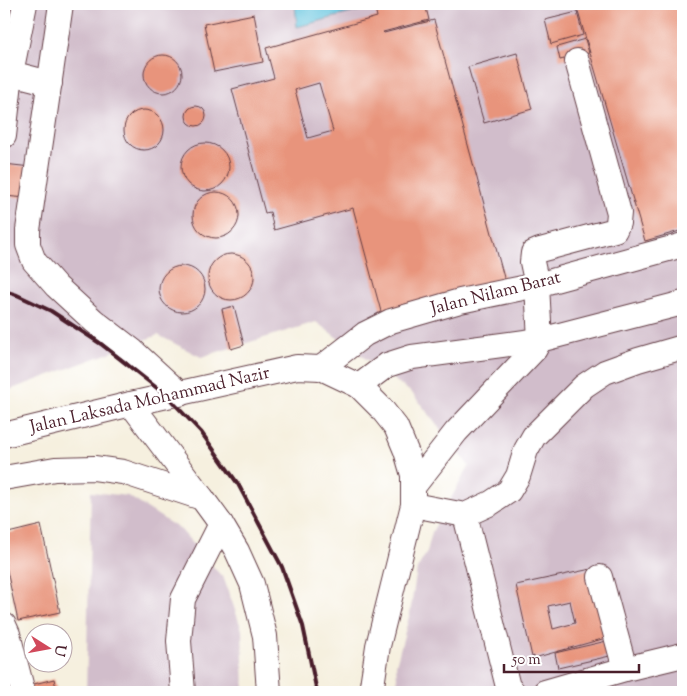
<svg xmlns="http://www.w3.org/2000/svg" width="687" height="696" font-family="'Sorts Mill Goudy',serif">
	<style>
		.industrial { fill: #d1bdcb }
		.water { fill: #60c3de; stroke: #557184 }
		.building { fill: #e8947c; fill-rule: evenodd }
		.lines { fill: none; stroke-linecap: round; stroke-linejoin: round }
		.minor-casing { stroke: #643e46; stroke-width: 26 }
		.minor { stroke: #fff; stroke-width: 24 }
		.rail { stroke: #4a1f2b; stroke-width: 4 }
		.labels { text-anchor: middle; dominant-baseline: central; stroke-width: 4.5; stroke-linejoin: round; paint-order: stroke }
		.street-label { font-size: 18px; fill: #4a1f2b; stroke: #fff }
	</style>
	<rect width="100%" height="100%" fill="#fff"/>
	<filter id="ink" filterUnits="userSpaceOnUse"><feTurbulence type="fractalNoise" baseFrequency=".02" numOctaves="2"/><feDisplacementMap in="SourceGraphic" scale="10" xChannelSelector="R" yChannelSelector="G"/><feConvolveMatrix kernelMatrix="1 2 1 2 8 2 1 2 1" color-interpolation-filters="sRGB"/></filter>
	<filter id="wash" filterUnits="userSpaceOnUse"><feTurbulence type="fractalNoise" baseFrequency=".0096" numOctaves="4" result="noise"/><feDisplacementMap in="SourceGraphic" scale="20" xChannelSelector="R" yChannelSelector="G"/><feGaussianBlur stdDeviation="1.12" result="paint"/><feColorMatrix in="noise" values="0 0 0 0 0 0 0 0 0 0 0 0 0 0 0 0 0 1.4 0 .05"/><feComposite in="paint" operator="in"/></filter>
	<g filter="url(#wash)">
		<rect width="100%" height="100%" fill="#f6f0df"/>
		<g class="industrial">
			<path d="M4,4H295L297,27L385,4H683V692H398L396,665L410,613L417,569L427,552L432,532L469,466L412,393L316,322L201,357L158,335L4,392Z"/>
			<path d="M91,492L128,496L181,530L224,579L242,630L244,692H86Z"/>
		</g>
		<path class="water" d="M295,4H385L297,27Z"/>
		<g id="blocks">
			<g class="building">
				<path d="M391,4H425L429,20L383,32L384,33L434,20L506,285L383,319L353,208L274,230L270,212L265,213L232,89L274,78L266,48L377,17L375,8ZM319,83L333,131L308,138L295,90Z"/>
				<path d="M579,4H683V230L645,241L576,5Z"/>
				<path d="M577,12L583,35L551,44L545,20Z"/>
				<path d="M254,14L263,62L214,72L204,24Z"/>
				<path d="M585,39L589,53L560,60L557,47Z"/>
				<path d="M517,53L532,109L484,123L468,67Z"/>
				<circle cx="163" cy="74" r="19"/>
				<circle cx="196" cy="116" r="10"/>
				<circle cx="144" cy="130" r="20"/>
				<circle cx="205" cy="167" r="24"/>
				<path d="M4,164L31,167L27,198L4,196Z"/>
				<circle cx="216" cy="215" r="23"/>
				<circle cx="231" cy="277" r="23"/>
				<circle cx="182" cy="289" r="23"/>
				<path d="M234,306L244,345L231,349L222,309Z"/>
				<path d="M41,525L60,612L18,621L4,557V534Z"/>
				<path d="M591,569L606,638L534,658V656L532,657L516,585ZM570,601L575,623L553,629L548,606Z"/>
				<path d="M611,640L614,655L558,668L555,653Z"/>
				<path d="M4,641L20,692H4Z"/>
				<path d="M54,679L57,692H32L30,685Z"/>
			</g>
		</g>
	</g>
	<g filter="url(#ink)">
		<use href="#blocks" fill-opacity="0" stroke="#643e46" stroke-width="1"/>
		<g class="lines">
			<defs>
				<g id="minor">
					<path d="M61,4L28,230V245L34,261L56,286L94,321L133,351L180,394"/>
					<path d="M11,73L50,83"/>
					<path d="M4,136L11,73L25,4"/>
					<path d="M321,368L365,334L391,321L460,301L537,285L683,245"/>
					<path d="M359,386L387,365L412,357L540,340L683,303"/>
					<path d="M131,404L202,498"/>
					<path d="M4,435L131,404L297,367L321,368L359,386L381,408L396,427L406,451L413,475V505L378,646L371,692"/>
					<path d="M4,478L55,469L94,468L123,472L202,498L221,524L237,551L252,584L265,636L269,692"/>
					<path d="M413,487L456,432L535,349L540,340L537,285L532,262L533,253L540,250L615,230L618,223L619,213L577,61"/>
					<path d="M413,505L465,515L491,503L509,491L518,476L526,450L534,436L584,386L605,372L638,360L683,347"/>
					<path d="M465,515L508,687L513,692"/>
					<path d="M600,577L625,669"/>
					<path d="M4,625L8,634L23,692"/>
					<path d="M183,692L179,641L183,599L221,524"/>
					<path d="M545,692L625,669L683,655"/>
				</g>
			</defs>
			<use href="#minor" class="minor-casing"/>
			<use href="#minor" class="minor"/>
			<path class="rail" d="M4,291L17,295L51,311L101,344L167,396L201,432L238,484L282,567L303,626L317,692"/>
		</g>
	</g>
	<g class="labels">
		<g class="street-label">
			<text transform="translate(496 294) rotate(-14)">Jalan Nilam Barat</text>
			<text transform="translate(150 401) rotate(-13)">Jalan Laksada Mohammad Nazir</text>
		</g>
	</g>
	<rect width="687" height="696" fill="none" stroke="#fff" stroke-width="20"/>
	<g transform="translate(48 648) rotate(101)"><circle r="24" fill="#ffffff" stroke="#b7a5aa"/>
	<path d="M0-4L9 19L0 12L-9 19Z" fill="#d1495b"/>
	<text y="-8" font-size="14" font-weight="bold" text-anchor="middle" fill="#4a1f2b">U</text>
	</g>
	<path d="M504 664v8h135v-8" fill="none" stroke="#4a1f2b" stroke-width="2.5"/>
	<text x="512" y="664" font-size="15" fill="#4a1f2b" stroke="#ffffff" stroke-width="4" paint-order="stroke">50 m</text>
</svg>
